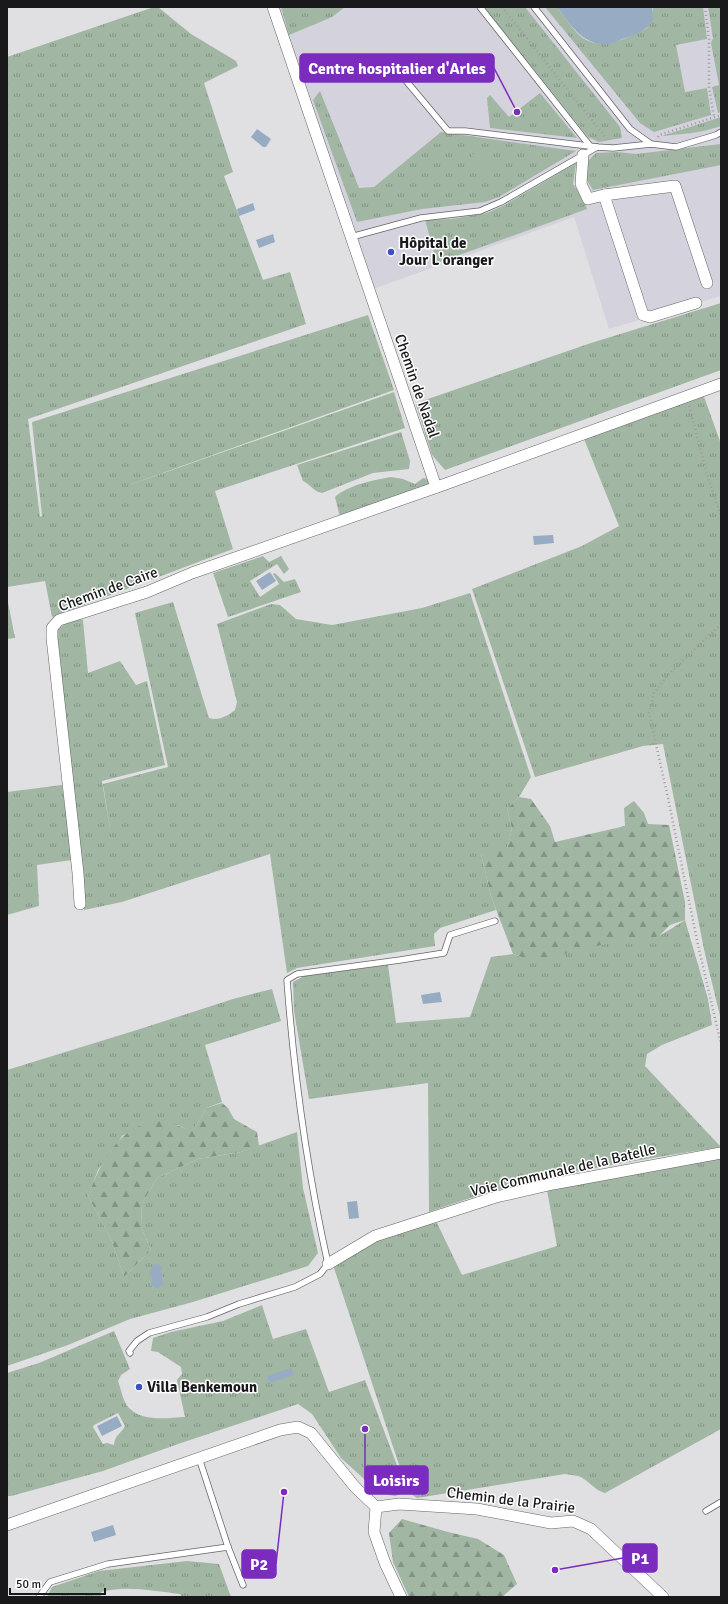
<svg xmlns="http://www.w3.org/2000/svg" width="728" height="1604" font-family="Signika,sans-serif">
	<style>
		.built { fill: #d4d2dc }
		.grass { fill: url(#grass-tufts); fill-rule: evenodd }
		.forest { fill: url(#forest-firs) }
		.green { fill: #a2b6a4 }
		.water { fill: #97abc2 }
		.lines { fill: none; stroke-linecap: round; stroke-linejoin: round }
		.service-casing { stroke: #656467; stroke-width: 7 }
		.minor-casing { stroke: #656467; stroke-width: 12 }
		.path { stroke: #9c9c9e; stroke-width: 2.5; stroke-dasharray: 1 3; stroke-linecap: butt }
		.service { stroke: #fff; stroke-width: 5.5 }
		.minor { stroke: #fff; stroke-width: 11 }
		.poi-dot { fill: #3e51c4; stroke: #fff; stroke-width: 1.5 }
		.labels { text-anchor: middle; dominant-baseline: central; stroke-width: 3; stroke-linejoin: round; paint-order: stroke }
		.poi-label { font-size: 15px; font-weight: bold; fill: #19181a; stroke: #fff; text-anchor: start }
		.street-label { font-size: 15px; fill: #19181a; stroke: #fff }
		.leader { fill: none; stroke: #7b2cbf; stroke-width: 1.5 }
		.callout-dot { fill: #7b2cbf; stroke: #fff; stroke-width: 1.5 }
		.callout { fill: #7b2cbf; stroke: #7b2cbf; stroke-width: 1.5 }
		.callout-label { font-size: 16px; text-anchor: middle; font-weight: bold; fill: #fff }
	</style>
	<defs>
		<pattern id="grass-tufts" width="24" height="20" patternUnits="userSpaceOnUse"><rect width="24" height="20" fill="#a2b6a4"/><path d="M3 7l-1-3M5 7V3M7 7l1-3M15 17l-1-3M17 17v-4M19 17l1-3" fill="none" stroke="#839385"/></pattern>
		<pattern id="forest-firs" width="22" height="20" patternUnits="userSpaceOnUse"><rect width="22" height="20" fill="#a2b6a4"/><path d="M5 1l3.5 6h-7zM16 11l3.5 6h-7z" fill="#839385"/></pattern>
	</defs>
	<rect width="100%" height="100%" fill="#e0e0e3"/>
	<path class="built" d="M276,7H721V296L609,329L574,217L373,289Z"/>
	<g class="grass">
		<path d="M154,7H158L191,34L236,61L238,66L204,83L233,172L224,176L263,280L290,272L306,324L28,419L40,517L42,516L32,422L368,315L394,390L118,489L394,392L405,428L215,491L233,549L52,617L45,581L7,587V57Z"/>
		<path d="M281,7H345L332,17L289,35Z"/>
		<path d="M484,7H525L620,127L622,138L599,142L588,137Z"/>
		<path d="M545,7H557C563,15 569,24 576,32C597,55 625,39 647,28L653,9L652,7H703L707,39L676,45L685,92L707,88L711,115L654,132L640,123Z"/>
		<path d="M708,7H721V112L718,113L712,87L719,85L711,43L713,38Z"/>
		<path d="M320,91L359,188L374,187L441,132L576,151L499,197L485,202L422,209L357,222L313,100Z"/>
		<path d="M540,93L577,138L490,128L487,98L490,95L509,117Z"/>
		<path d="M721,117V126C702,133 682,134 662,136Z"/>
		<path d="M721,144V165L593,190L586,179V170L589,160L596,153L617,152L636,154Z"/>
		<path d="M576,163L573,184L584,200L587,209L437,263L425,220L452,219L487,213L503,206Z"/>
		<path d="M721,303V370L445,470L432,455L416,405L422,401L591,343Z"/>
		<path d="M703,394L721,444V1020L705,954L663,744L643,746L535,777L472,589L582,546L619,526L584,439Z"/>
		<path d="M401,432L410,461L409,469L373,473L322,493C314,492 310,484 303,481L297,465Z"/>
		<path d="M391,477L403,479L415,484L423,478L428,479L431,486L340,517L335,497C348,485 374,480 391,477Z"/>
		<path d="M263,556L269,562L281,556L289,569L284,574L277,564L250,581L260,597L279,584L273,574L275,573L284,582L295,579L301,592L228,617L213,573Z"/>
		<path d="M470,593L531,777L519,797L507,809L512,829L507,849L481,854L491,896L496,910L440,928L434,934L435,946L297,968L287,973L270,854L122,902L84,910L83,880L56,632C63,625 72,616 83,620L88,673L120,661L136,685L147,681L165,765L102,781L111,836L103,784L168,767L135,613L173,602L209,718C219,721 227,716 235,710L237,702L217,624L271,604L280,605L296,619L332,625L422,608Z"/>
		<path d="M7,597L15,638L7,639Z"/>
		<path d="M62,785L72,860L37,865L39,906L7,915V792Z"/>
		<path d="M685,920L708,999L712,1025L662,1045L647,1054L645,1066L721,1147C643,1159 566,1172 490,1192C469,1198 449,1205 429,1212L428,1083L309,1099L294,1011L293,982L304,976L388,965L396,1023L470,1017L491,957L513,954L522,957L630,938C658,941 662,934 685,920Z"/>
		<path d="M272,989L281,1021L205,1045L222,1102L206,1108L199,1121L191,1132L178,1125L123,1135L98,1170L88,1196L111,1239L124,1277L151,1250L141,1227L142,1204L157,1178L198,1159L241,1152L297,1132L303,1188L318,1253L308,1266L193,1302L130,1319L68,1345L7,1366V1070L140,1029L233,999Z"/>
		<path d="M721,1158V1429L605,1493C595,1491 588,1479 578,1476C574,1475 569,1475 565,1474L417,1498L408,1492L334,1268C353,1243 407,1228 437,1223L462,1275L557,1246L547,1190Z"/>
		<path d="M262,1305L273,1339L306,1329L329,1392L365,1380L407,1492L395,1496L389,1495L376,1490L341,1458L312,1414L298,1404L178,1444L103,1471L11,1496H7V1373L39,1363L114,1331L130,1369L121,1375L118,1381C121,1389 123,1402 129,1408C143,1422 167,1418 185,1417L177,1380L182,1374L181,1367L158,1352L151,1351L153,1338L171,1332L223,1321ZM118,1413L125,1426C121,1434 115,1434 114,1445L107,1443L103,1444L93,1427L94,1425Z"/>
		<path d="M187,1561L219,1564L231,1597H182L180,1594C153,1591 127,1585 101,1592V1597H47L52,1587L99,1571Z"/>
	</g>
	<g class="forest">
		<path d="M519,797L531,799L550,826L555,842L625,826L624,808L634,801L644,813L648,824L669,825L685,902V920L670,925L659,936L646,940L630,938L543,959L522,957L513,954L491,896L481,854L495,846L507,849L512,829L507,809Z"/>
		<path d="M222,1103L228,1108L234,1119L257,1132L259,1146L241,1152L198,1159L157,1178L142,1204L141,1227L151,1250L124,1277L111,1239L88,1196C101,1162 120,1122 162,1121C171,1121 182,1128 191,1131L199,1121L206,1108Z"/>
		<path d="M402,1519L448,1532L478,1539L504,1555L517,1584L502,1597H409L393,1562L389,1533Z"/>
	</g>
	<path class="green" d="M487,152L490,173L475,174L472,154Z"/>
	<g class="water">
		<path d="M557,7H652L653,21C646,30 636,35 625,38C619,40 613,44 607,44C583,46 570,24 557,7Z"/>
		<path d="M257,129L271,139L266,147H263L251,137Z"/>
		<path d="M253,203L255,210L239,216L237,209Z"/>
		<path d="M273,234L275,242L259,248L256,240Z"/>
		<path d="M553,535L554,543L534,545L533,536Z"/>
		<path d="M270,572L276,581L262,590L256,581Z"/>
		<path d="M440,992L442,1002L423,1004L421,995Z"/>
		<path d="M357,1201L359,1218L349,1219L347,1202Z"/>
		<path d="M159,1264L162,1267L161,1271L163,1284L158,1289L151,1286L152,1278L149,1272L153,1265Z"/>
		<path d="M291,1368L294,1375L269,1383L267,1376Z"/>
		<path d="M117,1416L122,1426L102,1436L97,1426Z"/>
		<path d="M113,1525L116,1535L94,1542L91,1532Z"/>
	</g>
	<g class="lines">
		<defs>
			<g id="service">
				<path d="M480,7L590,146"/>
				<path d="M534,7L630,129L651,144L676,147L716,135L721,132"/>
				<path d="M387,58L448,131H465L597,147L613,148L651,144"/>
				<path d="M351,237L421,218L480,211L501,202L597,147"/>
				<path d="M130,1353L129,1351L137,1341L149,1333L207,1317L239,1304L295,1287L320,1274L328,1264C307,1170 294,1075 287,980L297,974L400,960L444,953L450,935L495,921"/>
				<path d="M199,1458L228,1547L243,1585"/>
				<path d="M706,1511L721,1502"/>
				<path d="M39,1597L50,1582L108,1564L228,1547"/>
			</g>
			<g id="minor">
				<path d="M273,7L436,487"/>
				<path d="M583,155L581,184L588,199L604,195L643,315L650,317L696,303"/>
				<path d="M604,195L675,186L707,283"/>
				<path d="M80,904L78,873L52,638V628L59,620L147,592L192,573L440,486L721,384"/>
				<path d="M328,1264L375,1236L496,1197L553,1184L721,1153"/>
				<path d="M7,1525L280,1430L298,1427L311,1433L355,1487L376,1507"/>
				<path d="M401,1597L385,1563L374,1532L376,1507L399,1504L477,1509L551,1523L573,1521L591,1529L663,1597"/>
			</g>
		</defs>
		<use href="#service" class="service-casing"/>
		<use href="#minor" class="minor-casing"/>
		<g class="path">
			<path d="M502,7L606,138"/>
			<path d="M705,7L709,39V87L714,117"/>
			<path d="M658,137L659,135L721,115"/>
			<path d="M689,406L709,481L721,515"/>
			<path d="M721,624L668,675L654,693L649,713L668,798L698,945L721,1044"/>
		</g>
		<use href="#service" class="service"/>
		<use href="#minor" class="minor"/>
	</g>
	<g class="poi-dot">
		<circle cx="391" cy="252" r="4"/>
		<circle cx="139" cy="1387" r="4"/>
	</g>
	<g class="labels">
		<g class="poi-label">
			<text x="399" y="243">Hôpital de<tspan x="399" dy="17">Jour L'oranger</tspan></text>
			<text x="147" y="1387">Villa Benkemoun</text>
		</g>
		<g class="street-label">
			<text transform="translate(417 386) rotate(71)">Chemin de Nadal</text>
			<text transform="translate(108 589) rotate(-20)">Chemin de Caire</text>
			<text transform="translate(563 1170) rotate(-13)">Voie Communale de la Batelle</text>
			<text transform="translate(511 1500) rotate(7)">Chemin de la Prairie</text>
		</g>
	</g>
	<path class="leader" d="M517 112L494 68M365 1429L365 1480M555 1570L623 1558M284 1492L276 1564"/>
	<g class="callout-dot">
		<circle cx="517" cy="112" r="4"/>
		<circle cx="365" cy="1429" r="4"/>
		<circle cx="555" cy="1570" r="4"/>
		<circle cx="284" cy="1492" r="4"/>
	</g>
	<g class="callout">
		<rect x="300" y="54" width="194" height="28" rx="4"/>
		<rect x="365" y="1466" width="63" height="28" rx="4"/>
		<rect x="623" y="1544" width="34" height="28" rx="4"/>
		<rect x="242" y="1550" width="34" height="28" rx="4"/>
	</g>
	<g class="callout-label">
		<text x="397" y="74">Centre hospitalier d'Arles</text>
		<text x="396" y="1486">Loisirs</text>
		<text x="640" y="1564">P1</text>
		<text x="259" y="1570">P2</text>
	</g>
	<rect width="728" height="1604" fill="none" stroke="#19181a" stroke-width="16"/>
	<path d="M10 1588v6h95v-6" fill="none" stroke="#19181a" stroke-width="2"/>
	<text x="16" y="1588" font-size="12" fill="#19181a" stroke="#ffffff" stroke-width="3" paint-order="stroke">50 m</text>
</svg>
